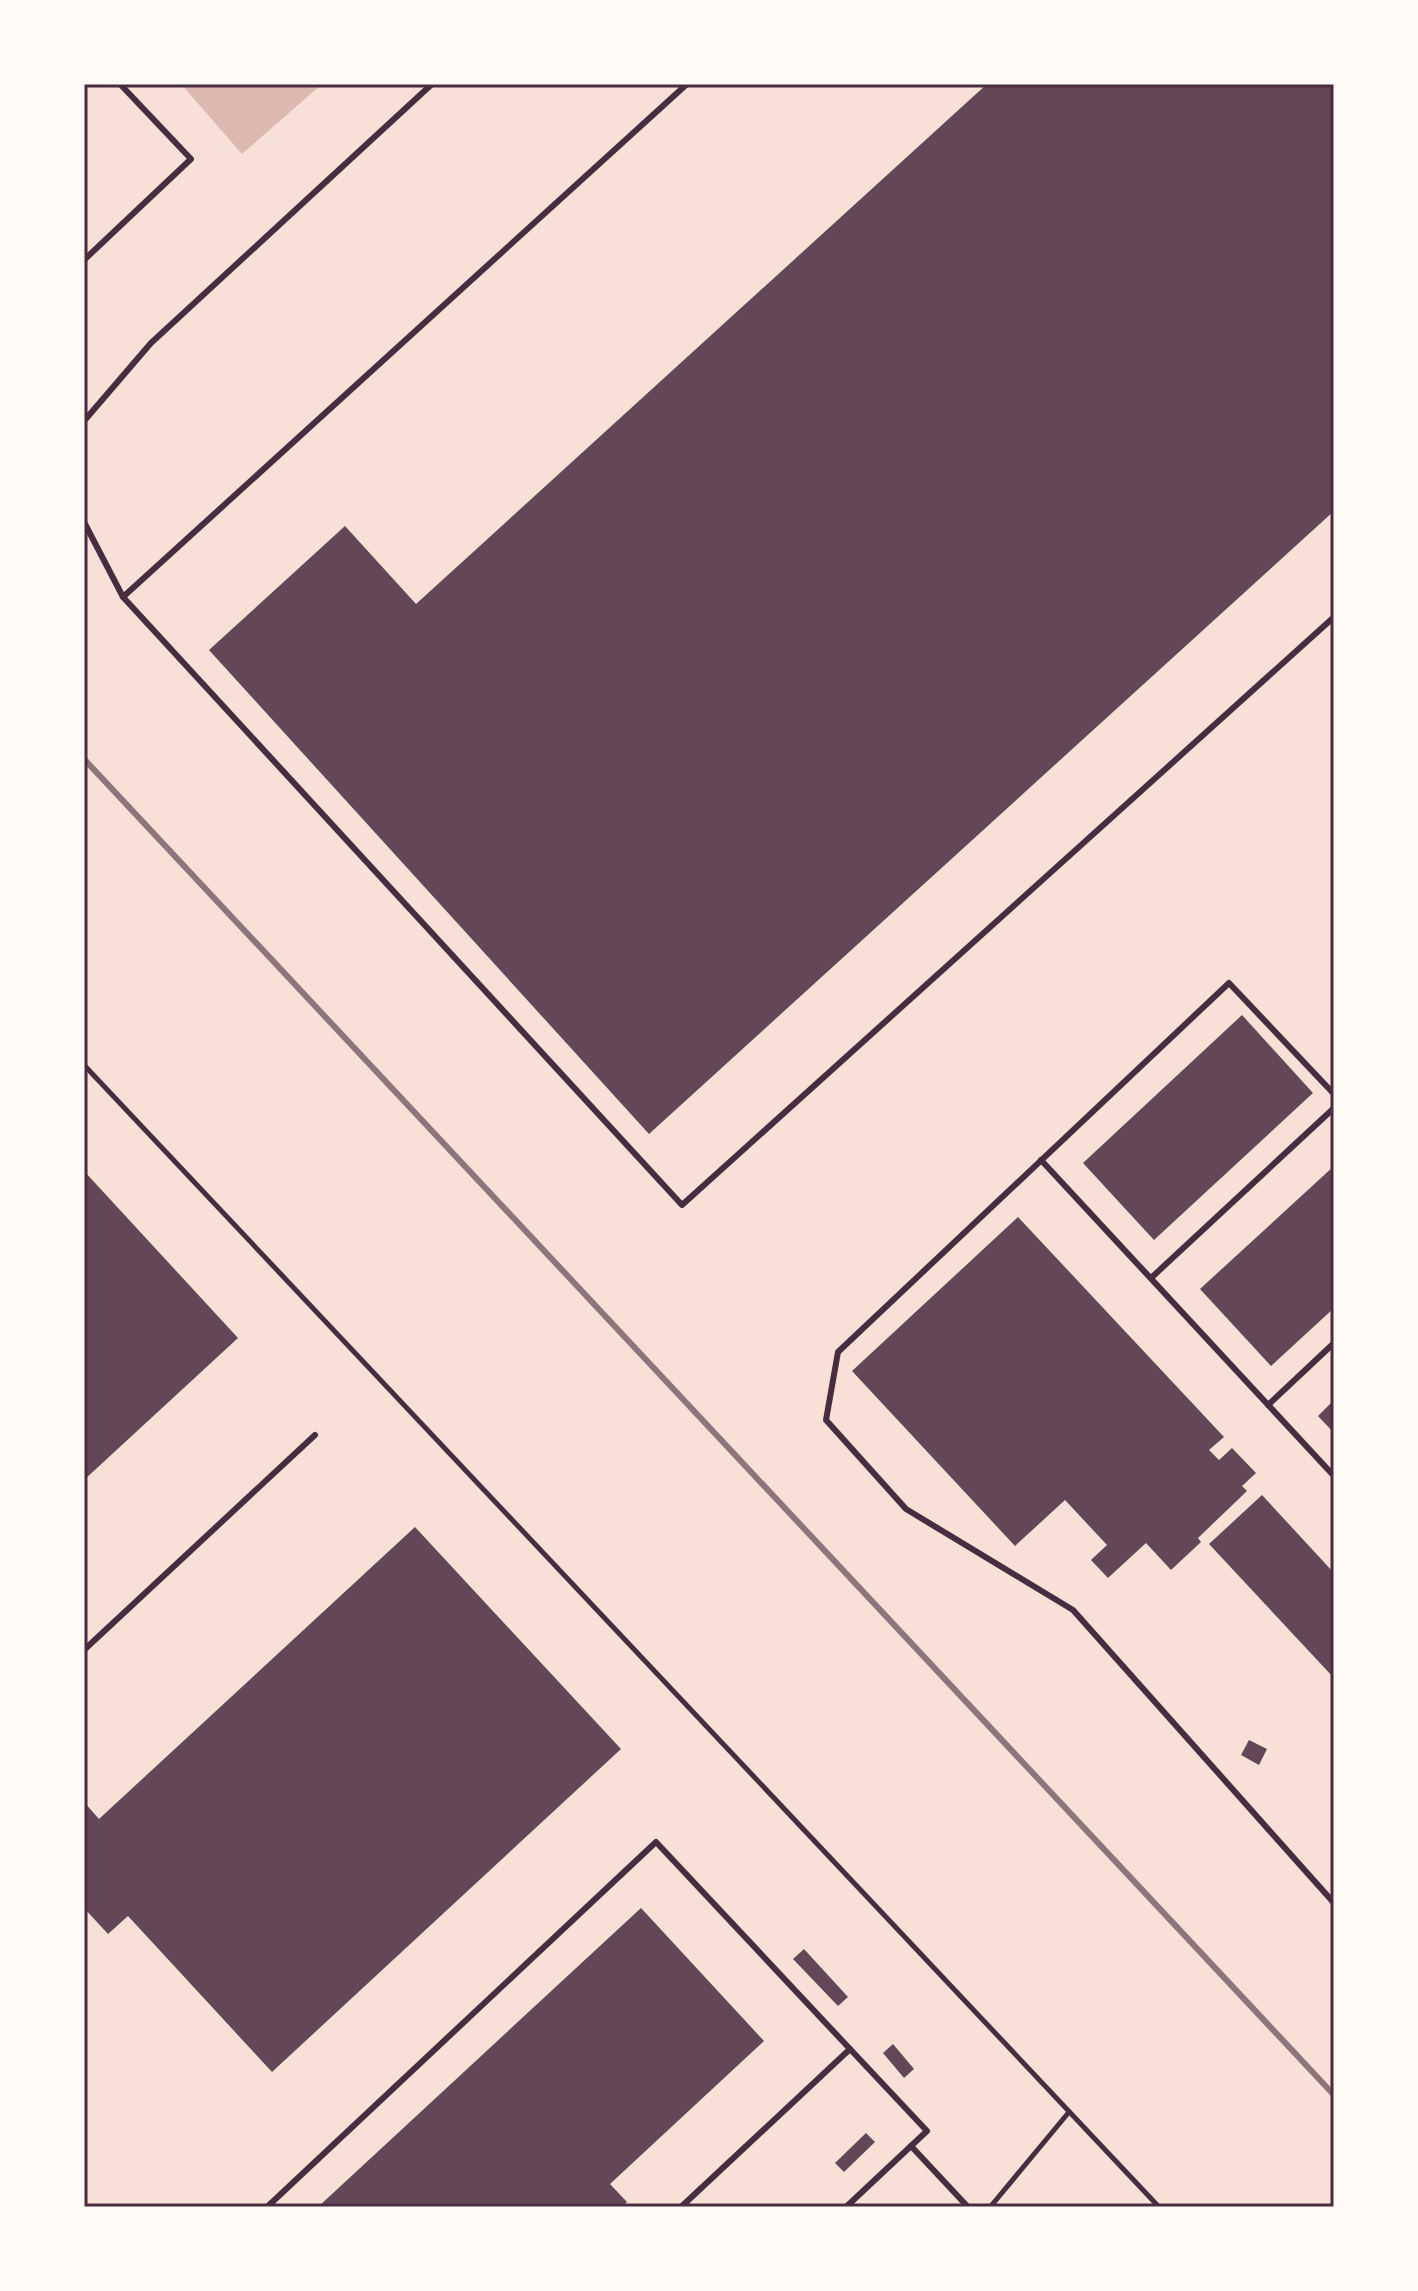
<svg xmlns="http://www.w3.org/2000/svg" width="1418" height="2291" font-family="'IBM Plex Sans',sans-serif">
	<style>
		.water { fill: #dcb8b0 }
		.building { fill: #644757 }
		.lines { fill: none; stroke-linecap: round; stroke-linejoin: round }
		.path { stroke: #4a2c40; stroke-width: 5 }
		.service { stroke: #4a2c40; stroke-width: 6 }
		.rail { stroke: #8f747c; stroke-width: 6 }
		.neatline { fill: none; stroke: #4a2c40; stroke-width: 3 }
	</style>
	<rect width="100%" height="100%" fill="#f7e1d7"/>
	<path class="water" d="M181,84H322L242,154Z"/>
	<g class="building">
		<path d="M987,84H1334V511L649,1134L209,650L345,526L416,604Z"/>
		<path d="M1242,1015L1313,1093L1154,1240L1083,1163Z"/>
		<path d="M1334,1166V1308L1271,1366L1200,1289Z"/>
		<path d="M84,1171L238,1338L84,1480Z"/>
		<path d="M1018,1217L1224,1437L1209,1450L1219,1460L1232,1448L1256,1473L1242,1486L1247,1491L1198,1538L1201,1542L1171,1570L1146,1543L1108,1578L1091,1560L1107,1545L1065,1500L1015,1546L852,1371Z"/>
		<path d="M1334,1400V1433L1318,1416Z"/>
		<path d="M1262,1495L1334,1573V1678L1209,1544Z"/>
		<path d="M415,1527L621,1749L272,2072L128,1916L108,1934L84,1908V1802L99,1819Z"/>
		<path d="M1249,1740L1267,1749L1259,1765L1241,1755Z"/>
		<path d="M641,1908L764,2041L610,2184L627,2202L621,2207H318Z"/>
		<path d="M804,1949L848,1997L838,2006L793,1959Z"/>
		<path d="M893,2044L914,2069L904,2078L883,2053Z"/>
		<path d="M866,2133L875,2142L844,2172L835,2163Z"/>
	</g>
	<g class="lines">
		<g class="path">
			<path d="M84,1065L1159,2207"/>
			<path d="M991,2206L1069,2112"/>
		</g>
		<g class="service">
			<path d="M687,84L123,597L682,1205L1334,617"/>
			<path d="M84,260L191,159L120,84"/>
			<path d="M84,421L151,343L432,84"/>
			<path d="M84,522L123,597"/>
			<path d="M1334,1094L1229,983L838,1352L826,1420L906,1509L1073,1610L1334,1903"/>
			<path d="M1041,1160L1334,1476"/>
			<path d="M1151,1278L1334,1108"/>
			<path d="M1268,1405L1334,1343"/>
			<path d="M84,1650L315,1435"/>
			<path d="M850,2049L927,2131L911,2146"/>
			<path d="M267,2207L656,1842L850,2049L681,2207"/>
			<path d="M846,2207L911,2146L968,2207"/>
		</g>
		<path class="rail" d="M84,759L1334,2095"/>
	</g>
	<rect width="1418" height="2291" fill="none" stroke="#fffaf5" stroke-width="172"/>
	<rect x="86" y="86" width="1246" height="2119" class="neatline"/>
</svg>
